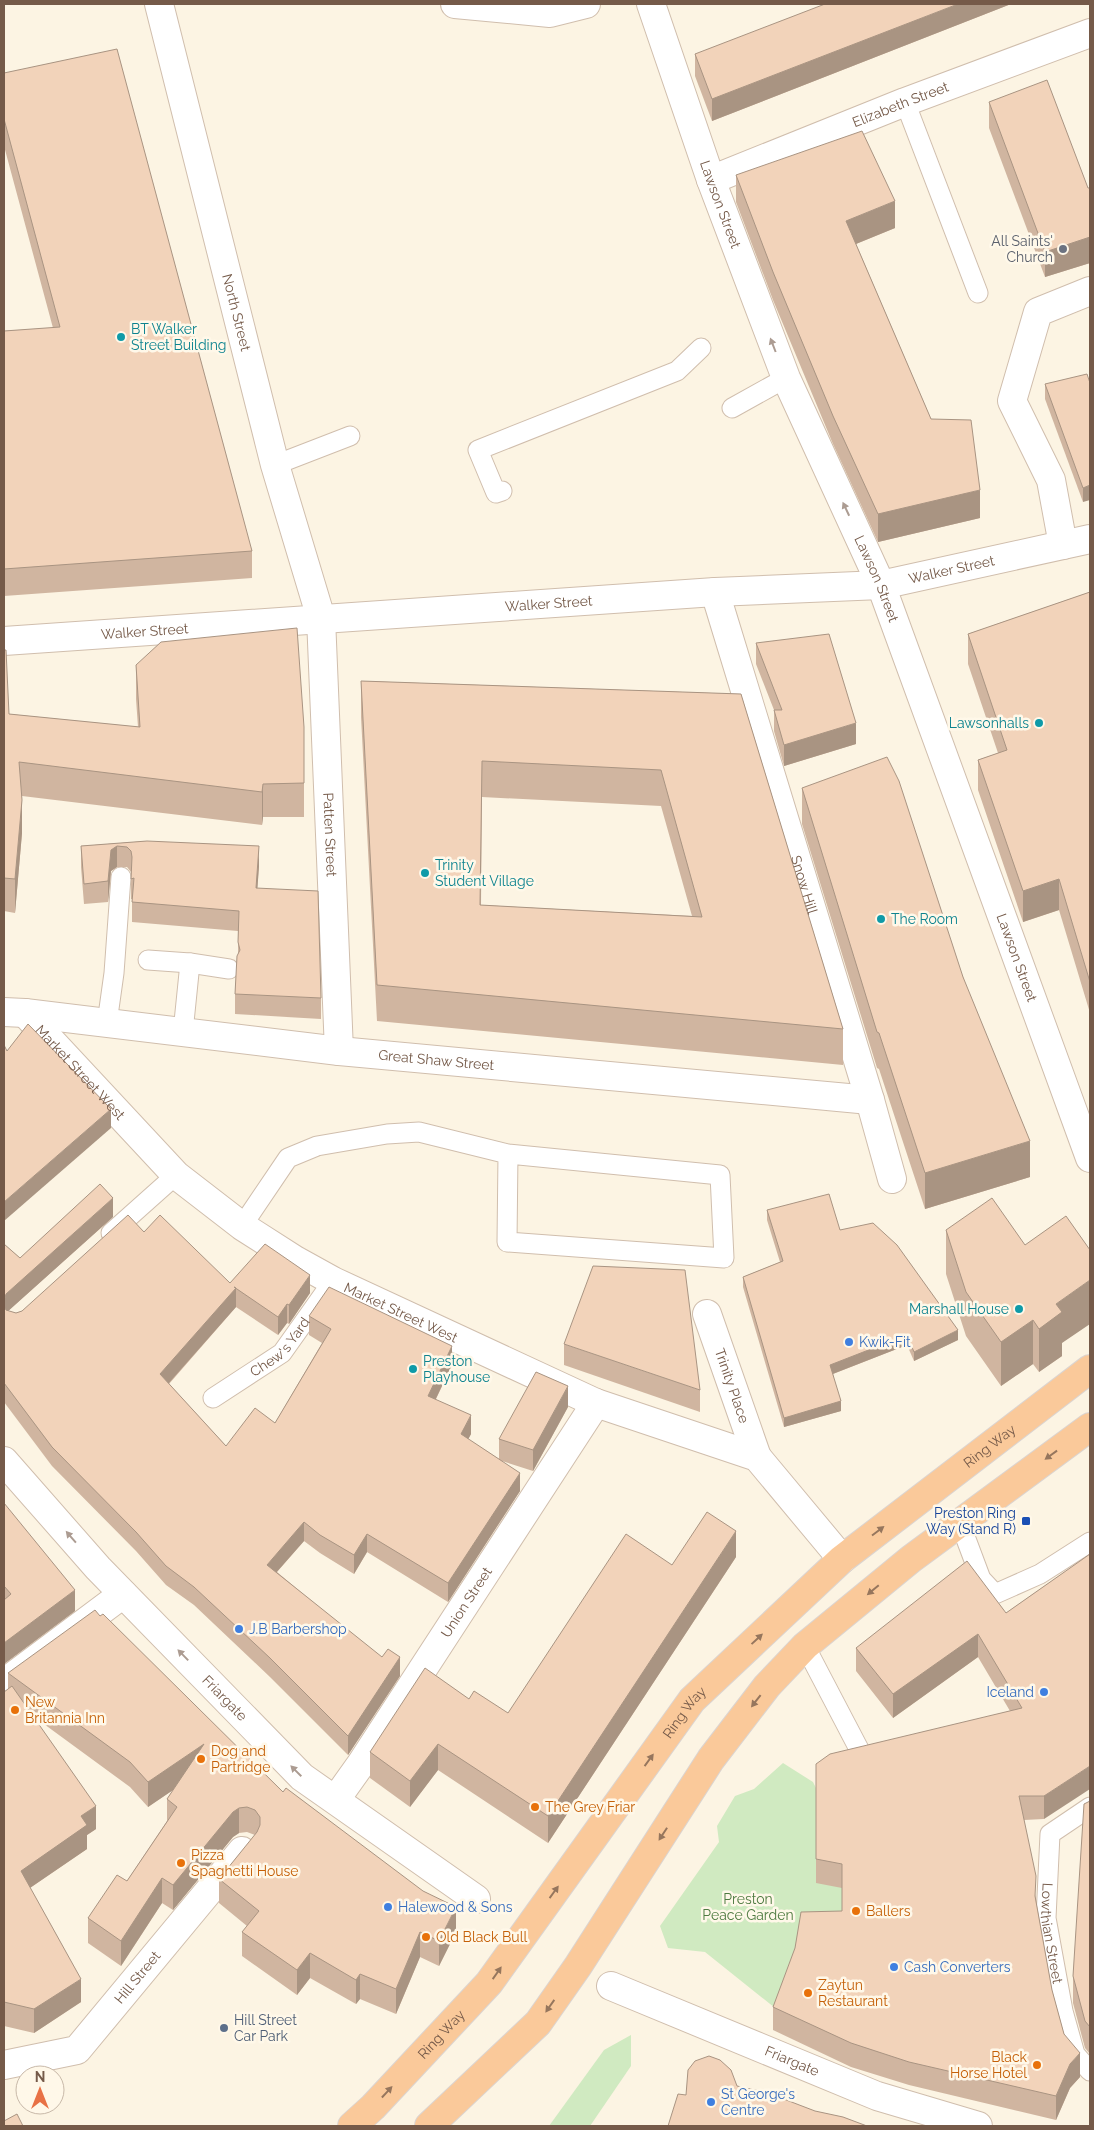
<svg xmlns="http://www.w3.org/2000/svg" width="1094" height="2130" font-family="Raleway,sans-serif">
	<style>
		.green { fill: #d0eac1 }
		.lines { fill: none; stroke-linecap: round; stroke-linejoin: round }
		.service-casing { stroke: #d0bead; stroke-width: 21 }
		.pedestrian-casing { stroke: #d0bead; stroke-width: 30 }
		.minor-casing { stroke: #d0bead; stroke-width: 30 }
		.tertiary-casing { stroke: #d0bead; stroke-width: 30 }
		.trunk-casing { stroke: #dbd4d0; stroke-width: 30 }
		.service { stroke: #fff; stroke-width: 19 }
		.pedestrian { stroke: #fff; stroke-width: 28 }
		.minor { stroke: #fff; stroke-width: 28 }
		.tertiary { stroke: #fff; stroke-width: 28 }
		.trunk { stroke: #fac99a; stroke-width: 28 }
		.wall { fill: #d0b5a0; fill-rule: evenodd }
		.shaded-wall { fill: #a99482 }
		.building { fill: #f2d3ba; stroke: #a99482; fill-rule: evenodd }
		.oneway { fill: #ac9c92 }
		.oneway2 { fill: #96765d }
		.worship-dot { fill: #6b7280; stroke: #fff8e9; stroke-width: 2 }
		.culture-dot { fill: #0f9aa8; stroke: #fff8e9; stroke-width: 2 }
		.shop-dot { fill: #3f7fe0; stroke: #fff8e9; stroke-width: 2 }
		.transit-dot { fill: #1a4fb4; stroke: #fff8e9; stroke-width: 2 }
		.food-dot { fill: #e8710a; stroke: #fff8e9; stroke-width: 2 }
		.service-dot { fill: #5c6f8a; stroke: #fff8e9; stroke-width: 2 }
		.labels { text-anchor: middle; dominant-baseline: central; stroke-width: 5; stroke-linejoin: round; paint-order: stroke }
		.street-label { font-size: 14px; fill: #755a49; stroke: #fff8e9 }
		.worship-label { font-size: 14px; fill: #5b616d; stroke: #fff8e9; text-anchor: end }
		.culture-label { font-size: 14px; fill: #0d838f; stroke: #fff8e9; text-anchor: start }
		.shop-label { font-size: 14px; fill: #366cbe; stroke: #fff8e9; text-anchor: start }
		.transit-label { font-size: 14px; fill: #164399; stroke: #fff8e9; text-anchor: end }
		.food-label { font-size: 14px; fill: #c56008; stroke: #fff8e9; text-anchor: start }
		.park-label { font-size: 14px; fill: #4f7b41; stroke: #fff8e9 }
		.service-label { font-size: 14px; fill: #4e5e75; stroke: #fff8e9; text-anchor: start }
	</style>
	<rect width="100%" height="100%" fill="#fcf4e3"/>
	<g class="green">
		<path d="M783,1763L813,1782L816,1788L842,1888V1934L780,2012L705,1952L668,1948L660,1926L719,1842L717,1826L735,1796L754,1789Z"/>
		<path d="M631,2035V2066L590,2126H549L604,2050Z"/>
	</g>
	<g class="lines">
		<defs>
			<g id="service">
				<path d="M905,102L978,293"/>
				<path d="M732,408L786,378"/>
				<path d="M275,465L350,436"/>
				<path d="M502,491L496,493L478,450L677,371L701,348"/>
				<path d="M148,960L190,963L229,969"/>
				<path d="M107,1023L114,973L121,877"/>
				<path d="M183,1032L190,963"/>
				<path d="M242,1226L288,1158L317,1146L387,1134L419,1132L508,1154L720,1175L724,1258L507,1242L508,1154"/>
				<path d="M111,1233L176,1175"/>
				<path id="s1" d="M213,1398L282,1353L333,1281"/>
				<path d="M960,1523L981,1579L995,1594L1040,1574L1090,1542"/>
				<path d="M805,1646L861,1753"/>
				<path id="s2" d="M1090,1807L1050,1834L1046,1918L1063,2011L1075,2054L1090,2071"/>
			</g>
			<g id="pedestrian">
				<path id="s3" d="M4,1461L98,1568L302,1777L476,1899"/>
				<path id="s4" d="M611,1986L877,2096L978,2126"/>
			</g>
			<g id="minor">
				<path id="s5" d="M159,4L275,465L321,618L339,1051"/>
				<path d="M455,4L550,13L586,4"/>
				<path id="s6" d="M651,4L711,180L786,378L881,585L1090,1158"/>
				<path id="s7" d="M711,180L905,102L1090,33"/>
				<path d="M1063,545L1051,480L1012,401L1038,312L1090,291"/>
				<path id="s8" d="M715,592L870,1100L892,1179"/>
				<path id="s9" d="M4,1012L25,1013L339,1051L870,1100"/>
				<path id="s10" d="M25,1013L176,1175L242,1226L295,1260L333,1281L596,1403L757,1457L842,1559"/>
				<path id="s11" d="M707,1314L757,1457"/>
				<path d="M4,1683L123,1594"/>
				<path id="s12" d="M336,1799L361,1764L596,1403"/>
				<path id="s13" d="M4,2065L77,2050L242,1851"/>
			</g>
			<g id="tertiary">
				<path id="s14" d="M4,641L715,592L881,585L1090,539"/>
			</g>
			<g id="trunk">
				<path id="s15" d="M352,2126L373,2107L489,1983L692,1700L842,1559L1090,1369"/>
				<path d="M429,2126L538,2023L578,1966L711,1759L767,1686L805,1646L911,1559L1090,1427"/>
			</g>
		</defs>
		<use href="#service" class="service-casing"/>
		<use href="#pedestrian" class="pedestrian-casing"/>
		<use href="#minor" class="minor-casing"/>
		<use href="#tertiary" class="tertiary-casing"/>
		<use href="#trunk" class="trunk-casing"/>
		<use href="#service" class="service"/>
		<use href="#pedestrian" class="pedestrian"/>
		<use href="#minor" class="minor"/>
		<use href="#tertiary" class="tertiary"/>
		<use href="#trunk" class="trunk"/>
	</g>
	<g class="wall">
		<path d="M1011,4L712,121L695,76V54Z"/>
		<path d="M4,73L252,551V578L4,596V331L53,328L4,146Z"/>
		<path d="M989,102L1088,188H1090V263L1045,277L989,128Z"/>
		<path d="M736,175L895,228L856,244L931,419L980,518L878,542L833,444L773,300L736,202Z"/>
		<path d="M1090,383L1083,502L1045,399V384Z"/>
		<path d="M1090,592V1013L1059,910L1023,922L978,790V760L998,753L968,664V634Z"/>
		<path d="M756,643L856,744L784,766L774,731V710L756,664Z"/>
		<path d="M4,650L9,714L138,727L136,699V665L304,783V817H263L262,825L22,796V833L15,913L4,911Z"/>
		<path d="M361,681L741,694L843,1029V1065L377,1021L361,717ZM482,797L661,806L692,916L481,905Z"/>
		<path d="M802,788L963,977L1030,1177L925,1209L879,1069L877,1068L802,824Z"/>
		<path d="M147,841L259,866L257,888L321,998V1019L235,1014V994L238,955V931L132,922V899H131V872L127,867H117L111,871L108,902L84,904L81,867V846Z"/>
		<path d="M767,1210L840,1230L958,1340L914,1361L907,1345L833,1374L841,1411L784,1427L743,1287V1277L780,1262L767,1220Z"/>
		<path d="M113,1217L8,1311L16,1313L22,1311L144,1232L230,1283L310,1293L289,1324L287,1323L278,1335L236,1307L169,1384L226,1446L275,1423L322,1343L309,1335V1316L452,1365L436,1399L471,1434L468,1439L499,1459V1439L568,1407L533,1471L502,1461L520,1491L448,1602L367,1552L354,1574L320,1553L304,1541L277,1572L400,1676L348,1755L270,1677L194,1605L166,1585L136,1551L52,1466L4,1402V1244L20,1258Z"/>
		<path d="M946,1230L1062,1343V1356L1039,1372L1033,1364L1001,1386L966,1336L946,1274Z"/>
		<path d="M564,1344L700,1390V1412L564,1365Z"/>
		<path d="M4,1503L75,1611L4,1664Z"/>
		<path d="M1090,1554L1044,1819L1024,1820L1036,1900L1052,1990L1064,2034L1080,2077L1070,2088L1056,2120L909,2085L851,2067L773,2030V2007L842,1911V1888L816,1883V1764L1010,1711L978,1657L893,1718L856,1671V1648L1006,1613Z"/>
		<path d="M736,1557L548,1843L438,1770L410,1807L370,1778V1752L469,1699L508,1713L672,1565Z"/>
		<path d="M100,1616L283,1792L456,1932L439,1966L420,1957L396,2014L360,1999L356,2004L310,1978L297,1995L242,1956V1932L247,1926L219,1903V1879L255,1835L247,1832L239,1833L233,1837L173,1910L162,1903L121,1966L88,1943V1918L127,1881L167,1821V1799L173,1790L148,1807L130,1787L33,1716L96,1829L87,1835V1849L30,1888L81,2002L34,2033L4,2026V1692L8,1689V1673Z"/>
		<path d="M1090,1801V2054L1085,2048L1073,2003V1976Z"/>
	</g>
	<g class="shaded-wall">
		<path d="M958,4H1011L712,121V99Z"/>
		<path d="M895,201V228L846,248V221Z"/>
		<path d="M1090,237V263L1045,277V252Z"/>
		<path d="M1090,485V500L1083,502V488Z"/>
		<path d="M980,490V518L878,542V514Z"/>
		<path d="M856,723V744L784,766V745Z"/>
		<path d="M263,784V817L262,825V792Z"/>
		<path d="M22,800V833L15,913V879Z"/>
		<path d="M117,846V867L111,871L108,902V881L111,850Z"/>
		<path d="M259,846V866L256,909V888Z"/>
		<path d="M1059,879V910L1023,922V891Z"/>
		<path d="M111,1109V1128L4,1221V1202Z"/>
		<path d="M1030,1141V1177L925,1209V1173Z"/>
		<path d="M113,1198V1217L6,1313L4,1321V1302L6,1294Z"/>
		<path d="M310,1275V1293L289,1324V1305Z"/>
		<path d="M1090,1280V1324L1062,1343V1356L1039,1372V1329L1056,1304Z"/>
		<path d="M236,1288V1307L160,1393V1374Z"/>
		<path d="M287,1304V1323L278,1335V1317Z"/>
		<path d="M1033,1320V1364L1001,1386V1342Z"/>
		<path d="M958,1330V1340L914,1361V1352Z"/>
		<path d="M907,1335V1345L830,1375V1365Z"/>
		<path d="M452,1346V1365L428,1415V1396Z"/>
		<path d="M568,1386V1407L533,1471V1450Z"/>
		<path d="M841,1401V1411L784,1427V1418Z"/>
		<path d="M471,1415V1434L461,1453V1434Z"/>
		<path d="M520,1473V1491L448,1602V1583Z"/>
		<path d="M304,1522V1541L267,1583V1565Z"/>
		<path d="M736,1531V1557L548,1843V1816Z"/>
		<path d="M367,1534V1552L354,1574V1555Z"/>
		<path d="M75,1590V1611L4,1664V1643Z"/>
		<path d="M978,1634V1657L893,1718V1694Z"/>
		<path d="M400,1657V1676L348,1755V1736Z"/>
		<path d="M204,1744V1769L148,1807V1782Z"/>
		<path d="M438,1744V1770L410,1807V1781Z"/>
		<path d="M1090,1766V1789L1044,1819V1796Z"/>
		<path d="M96,1806V1829L87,1835V1849L21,1894V1871L81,1816Z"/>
		<path d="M239,1808V1833L233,1837L173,1910V1885L233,1812Z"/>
		<path d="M162,1878V1903L121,1966V1941Z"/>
		<path d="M456,1907V1932L439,1966V1941Z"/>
		<path d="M420,1932V1957L396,2014V1989Z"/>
		<path d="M310,1953V1978L297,1995V1970Z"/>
		<path d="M360,1974V1999L356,2004V1980Z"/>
		<path d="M81,1979V2002L34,2033V2009Z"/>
		<path d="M1080,2053V2077L1070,2088L1056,2120V2096L1070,2064Z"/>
	</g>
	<g class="building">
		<path d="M825,4H958L712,99L695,54Z"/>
		<path d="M117,49L252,551L4,569V331L60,327L4,119V73Z"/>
		<path d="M1047,80L1088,188H1090V237L1045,252L989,102Z"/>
		<path d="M862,131L895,201L846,221L931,419L971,420L980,490L878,514L833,416L773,272L736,175Z"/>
		<path d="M1087,374L1090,383V485L1083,488L1045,384Z"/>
		<path d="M1090,592V982L1059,879L1023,891L978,760L1007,750L968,634Z"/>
		<path d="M297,628L304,727V783L263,784L262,792L19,762L22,800L15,879L4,878V650H6L9,714L140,727L136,665L161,642Z"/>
		<path d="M829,634L856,723L784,745L774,710H782L756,643Z"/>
		<path d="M361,681L741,694L843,1029L377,985ZM482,761L661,770L702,917L480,905Z"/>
		<path d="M887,757L899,781L963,977L1030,1141L925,1173L879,1033L877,1032L802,788Z"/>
		<path d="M147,841L259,846L256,888L318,891L321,998L235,994L237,956L240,950L238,942L239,911L132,902L134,878L131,879L132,857L131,851L127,847L117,846L111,850L108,881L84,884L81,846Z"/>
		<path d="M28,1024L111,1109L4,1202V1045L7,1051Z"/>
		<path d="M100,1184L113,1198L6,1294L4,1302V1244L20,1258Z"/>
		<path d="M829,1194L840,1230L873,1223L897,1245L958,1330L914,1352L907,1335L830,1365L841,1401L784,1418L743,1277L783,1261L767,1210Z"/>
		<path d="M992,1198L1025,1245L1066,1216L1090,1250V1280L1056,1304L1062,1312L1039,1329L1033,1320L1001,1342L966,1292L946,1230Z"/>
		<path d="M128,1215L144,1232L160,1215L230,1283L265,1244L310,1275L289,1305L287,1304L278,1317L234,1287L236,1288L160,1374L226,1446L255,1408L275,1423L331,1329L309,1316L329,1287L452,1346L428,1396L471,1415L461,1434L520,1473L448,1583L367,1534L354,1555L320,1535L304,1522L267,1565L382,1657L388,1649L400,1657L348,1736L270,1658L194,1587L166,1566L136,1532L52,1447L4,1383V1306L6,1310L16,1313L22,1311Z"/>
		<path d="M593,1266L685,1270L700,1390L564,1344Z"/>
		<path d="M536,1372L568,1386L533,1450L499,1439Z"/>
		<path d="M4,1503L75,1590L4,1643V1600L11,1594L4,1586Z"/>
		<path d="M707,1512L736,1531L548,1816L438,1744L410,1781L370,1752L425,1668L469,1699L474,1691L508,1713L626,1534L672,1565Z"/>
		<path d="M1090,1554V1766L1044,1796H1019L1036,1876L1035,1896L1052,1990L1064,2034L1080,2053L1070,2064L1056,2096L909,2062L851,2043L773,2007L795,1948L801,1912L842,1911V1864L816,1859V1764L830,1754L1022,1708L978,1634L893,1694L856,1648L967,1561L1006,1613Z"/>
		<path d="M95,1610L100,1616L103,1614L283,1792L286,1788L423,1891L456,1907L439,1941L420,1932L396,1989L360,1974L356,1980L310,1953L297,1970L242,1932L259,1911L219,1879L257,1832L260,1825V1817L255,1810L247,1807L239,1808L233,1812L173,1885L162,1878L121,1941L88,1918L117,1875L127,1881L177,1807L167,1799L204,1744L148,1782L130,1762L8,1673Z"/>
		<path d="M12,1686L96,1806L81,1816L87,1825L21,1871L81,1979L34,2009L4,2002V1692Z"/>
		<path d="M1090,1801V2027L1085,2021L1073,1976L1084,1804Z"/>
		<path d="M709,2056L720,2060L731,2070L737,2086L768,2093L815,2111L843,2117L867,2126H668L678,2094L686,2095L688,2070L695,2061Z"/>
		<path d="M17,2114L23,2126H4V2121Z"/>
	</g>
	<defs><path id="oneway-solid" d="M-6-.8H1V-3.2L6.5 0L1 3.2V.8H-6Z" transform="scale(1.25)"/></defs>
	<g class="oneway">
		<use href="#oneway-solid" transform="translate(773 345) rotate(-111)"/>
		<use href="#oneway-solid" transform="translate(846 509) rotate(-115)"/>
		<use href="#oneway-solid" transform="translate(71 1537) rotate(-131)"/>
		<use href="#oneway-solid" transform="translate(183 1655) rotate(-134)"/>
		<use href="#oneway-solid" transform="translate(296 1771) rotate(-135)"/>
	</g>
	<g class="oneway2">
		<use href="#oneway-solid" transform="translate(1051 1455) rotate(144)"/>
		<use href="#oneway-solid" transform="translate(878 1531) rotate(-37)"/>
		<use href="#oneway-solid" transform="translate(873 1590) rotate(140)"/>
		<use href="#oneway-solid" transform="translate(757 1639) rotate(-43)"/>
		<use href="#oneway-solid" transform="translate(756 1701) rotate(128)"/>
		<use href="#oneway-solid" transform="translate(649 1760) rotate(-54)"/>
		<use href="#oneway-solid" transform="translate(663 1834) rotate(123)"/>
		<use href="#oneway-solid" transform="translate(554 1892) rotate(-54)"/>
		<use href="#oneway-solid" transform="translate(497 1973) rotate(-55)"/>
		<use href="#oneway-solid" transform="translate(550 2006) rotate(125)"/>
		<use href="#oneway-solid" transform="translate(387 2092) rotate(-47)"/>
	</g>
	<circle class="worship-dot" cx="1063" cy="249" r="5"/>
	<g class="culture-dot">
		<circle cx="121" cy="337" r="5"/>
		<circle cx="1039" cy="723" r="5"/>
		<circle cx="425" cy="873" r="5"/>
		<circle cx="881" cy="919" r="5"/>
		<circle cx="1019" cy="1309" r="5"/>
		<circle cx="413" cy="1369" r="5"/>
	</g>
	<g class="shop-dot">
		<circle cx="849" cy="1342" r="5"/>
		<circle cx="239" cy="1629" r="5"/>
		<circle cx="1044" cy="1692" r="5"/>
		<circle cx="388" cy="1907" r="5"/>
		<circle cx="894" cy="1967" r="5"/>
		<circle cx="711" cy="2102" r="5"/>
	</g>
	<rect class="transit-dot" x="1021" y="1516" width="10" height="10" rx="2.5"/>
	<g class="food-dot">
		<circle cx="15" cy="1710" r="5"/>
		<circle cx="201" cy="1759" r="5"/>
		<circle cx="535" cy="1807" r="5"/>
		<circle cx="181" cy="1863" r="5"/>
		<circle cx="856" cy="1911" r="5"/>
		<circle cx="426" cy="1937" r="5"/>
		<circle cx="808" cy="1993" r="5"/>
		<circle cx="1037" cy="2065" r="5"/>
	</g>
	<circle class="service-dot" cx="224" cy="2028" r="5"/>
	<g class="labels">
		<g class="street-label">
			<text stroke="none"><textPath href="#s7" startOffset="204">Elizabeth Street</textPath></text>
			<text stroke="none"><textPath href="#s6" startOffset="212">Lawson Street</textPath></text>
			<text stroke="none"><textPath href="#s5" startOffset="318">North Street</textPath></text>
			<text stroke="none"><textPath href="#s14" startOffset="951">Walker Street</textPath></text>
			<text stroke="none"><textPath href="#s6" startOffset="618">Lawson Street</textPath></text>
			<text stroke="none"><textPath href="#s14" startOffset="546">Walker Street</textPath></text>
			<text stroke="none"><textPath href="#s14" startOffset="141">Walker Street</textPath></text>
			<text stroke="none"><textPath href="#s5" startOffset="852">Patten Street</textPath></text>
			<text stroke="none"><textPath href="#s8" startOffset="306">Snow Hill</textPath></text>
			<text stroke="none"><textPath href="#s6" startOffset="1022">Lawson Street</textPath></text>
			<text stroke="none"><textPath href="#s9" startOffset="435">Great Shaw Street</textPath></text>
			<text stroke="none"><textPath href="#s10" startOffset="81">Market Street West</textPath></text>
			<text stroke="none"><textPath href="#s10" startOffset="486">Market Street West</textPath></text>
			<text stroke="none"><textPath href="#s1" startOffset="85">Chew's Yard</textPath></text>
			<text stroke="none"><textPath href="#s11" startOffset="76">Trinity Place</textPath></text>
			<text stroke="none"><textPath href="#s15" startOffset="938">Ring Way</textPath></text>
			<text stroke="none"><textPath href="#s12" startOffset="236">Union Street</textPath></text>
			<text stroke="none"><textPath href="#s3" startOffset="324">Friargate</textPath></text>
			<text stroke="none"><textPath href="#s15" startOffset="532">Ring Way</textPath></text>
			<text stroke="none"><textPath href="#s2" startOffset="148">Lowthian Street</textPath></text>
			<text stroke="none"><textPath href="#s13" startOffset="169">Hill Street</textPath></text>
			<text stroke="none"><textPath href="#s15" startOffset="128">Ring Way</textPath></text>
			<text stroke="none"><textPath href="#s4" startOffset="196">Friargate</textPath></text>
		</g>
		<g class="worship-label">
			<text x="1053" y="241">All Saints'<tspan x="1053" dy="16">Church</tspan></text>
		</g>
		<g class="culture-label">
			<text x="131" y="329">BT Walker<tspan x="131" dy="16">Street Building</tspan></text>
			<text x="1029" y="723" text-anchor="end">Lawsonhalls</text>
			<text x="435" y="865">Trinity<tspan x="435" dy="16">Student Village</tspan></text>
			<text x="891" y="919">The Room</text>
			<text x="1009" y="1309" text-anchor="end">Marshall House</text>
			<text x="423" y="1361">Preston<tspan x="423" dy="16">Playhouse</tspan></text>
		</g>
		<g class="shop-label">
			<text x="859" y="1342">Kwik-Fit</text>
			<text x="249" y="1629">J.B Barbershop</text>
			<text x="1034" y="1692" text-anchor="end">Iceland</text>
			<text x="398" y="1907">Halewood &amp; Sons</text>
			<text x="904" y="1967">Cash Converters</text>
			<text x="721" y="2094">St George's<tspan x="721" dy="16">Centre</tspan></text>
		</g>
		<g class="transit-label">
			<text x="1016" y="1513">Preston Ring<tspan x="1016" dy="16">Way (Stand R)</tspan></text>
		</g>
		<g class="food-label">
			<text x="25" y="1702">New<tspan x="25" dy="16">Britannia Inn</tspan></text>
			<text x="211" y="1751">Dog and<tspan x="211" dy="16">Partridge</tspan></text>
			<text x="545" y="1807">The Grey Friar</text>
			<text x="191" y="1855">Pizza<tspan x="191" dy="16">Spaghetti House</tspan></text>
			<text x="866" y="1911">Ballers</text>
			<text x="436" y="1937">Old Black Bull</text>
			<text x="818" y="1985">Zaytun<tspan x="818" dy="16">Restaurant</tspan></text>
			<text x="1027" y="2057" text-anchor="end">Black<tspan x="1027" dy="16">Horse Hotel</tspan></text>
		</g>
		<g class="park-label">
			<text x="748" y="1899">Preston<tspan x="748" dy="16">Peace Garden</tspan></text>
		</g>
		<g class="service-label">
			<text x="234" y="2020">Hill Street<tspan x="234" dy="16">Car Park</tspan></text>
		</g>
	</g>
	<rect width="1094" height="2130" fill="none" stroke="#755a49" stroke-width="10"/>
	<g transform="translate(40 2090)"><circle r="24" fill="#fff8e9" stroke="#c8b9a9"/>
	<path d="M0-4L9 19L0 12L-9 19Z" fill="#e87246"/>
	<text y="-8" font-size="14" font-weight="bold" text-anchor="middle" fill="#755a49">N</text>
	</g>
</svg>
